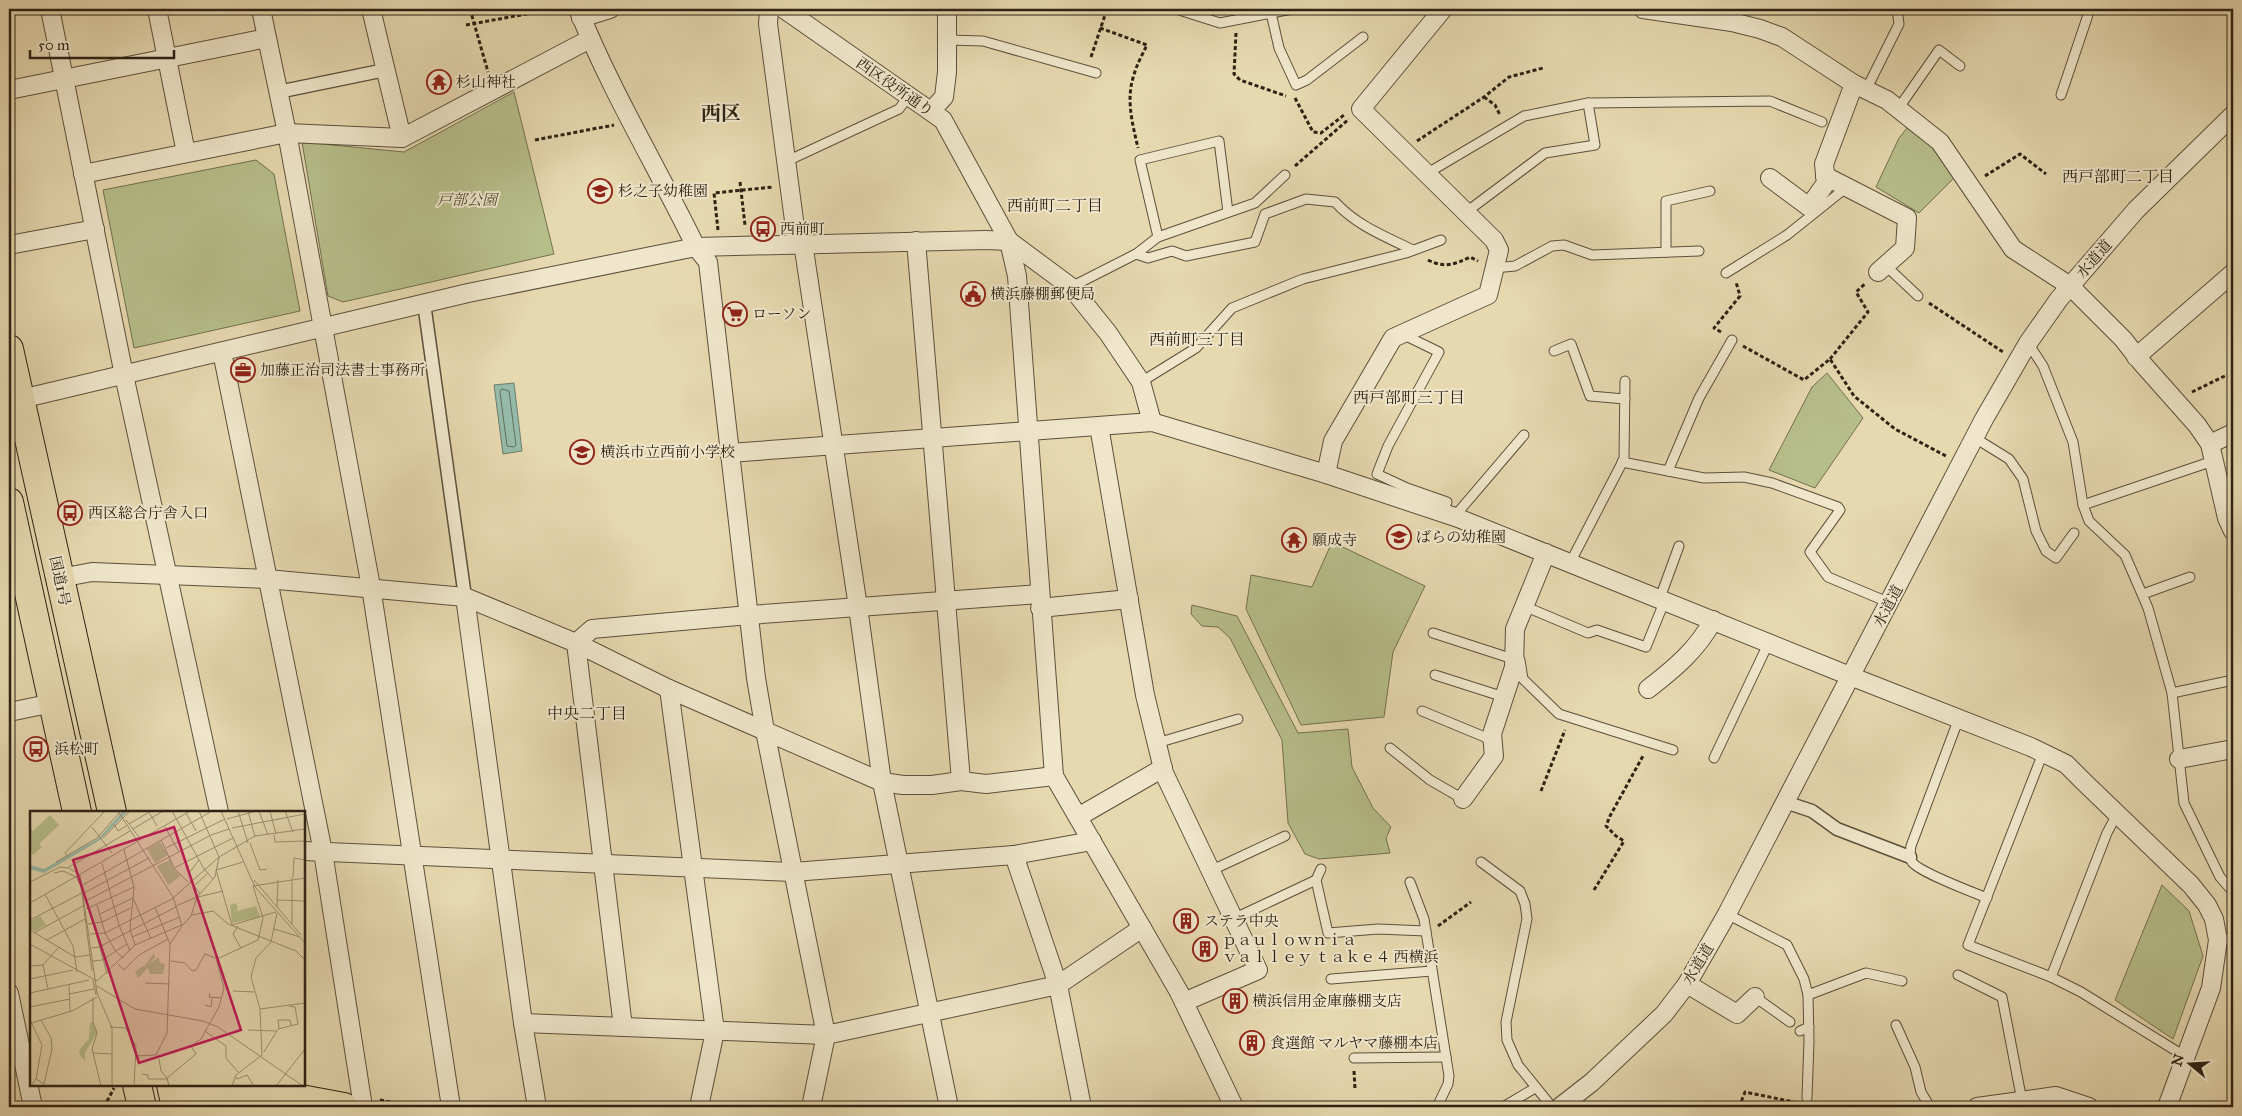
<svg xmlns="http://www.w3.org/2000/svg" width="2242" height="1116" font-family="'IM FELL Great Primer','Noto Serif JP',serif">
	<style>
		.green { fill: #b6be8a; stroke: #72704f }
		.water { fill: #96baa9; stroke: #6c7d6d }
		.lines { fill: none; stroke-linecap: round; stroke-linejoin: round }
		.shore { stroke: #626e5e; stroke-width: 1 }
		.service-casing { stroke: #5c503b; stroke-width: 11 }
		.pedestrian-casing { stroke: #5c503b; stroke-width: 15 }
		.minor-casing { stroke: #5c503b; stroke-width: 20 }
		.primary-casing { stroke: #2e2214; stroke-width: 30 }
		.trunk-casing { stroke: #2e2214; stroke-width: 30 }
		.path { stroke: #2e2214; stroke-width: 3; stroke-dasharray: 4 2.5; stroke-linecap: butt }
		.service { stroke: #efe6cb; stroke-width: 9 }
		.pedestrian { stroke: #efe6cb; stroke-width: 12 }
		.minor { stroke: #efe6cb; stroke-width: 18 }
		.primary { stroke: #e6d8af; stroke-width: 28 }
		.trunk { stroke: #e6d8af; stroke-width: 28 }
		.labels { text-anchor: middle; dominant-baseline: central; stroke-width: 4; stroke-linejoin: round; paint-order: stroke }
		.poi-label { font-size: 15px; fill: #2e2214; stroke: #efe6cb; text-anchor: start }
		.street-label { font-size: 15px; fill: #2e2214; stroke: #efe6cb }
		.park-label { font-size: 15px; font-style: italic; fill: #504932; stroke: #efe6cb }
		.neighbourhood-label { font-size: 16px; fill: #2e2214; stroke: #efe6cb }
		.district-label { font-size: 20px; font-weight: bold; fill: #2e2214; stroke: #efe6cb }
		.inset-road { fill: none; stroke: #9c8f71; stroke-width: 1 }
		.view { fill: #c2185b; fill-opacity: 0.15; stroke: #c2185b; stroke-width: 2.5 }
		.inset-edge { fill: none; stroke: #2e2214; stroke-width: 2.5 }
	</style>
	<rect width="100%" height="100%" fill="#e6d8af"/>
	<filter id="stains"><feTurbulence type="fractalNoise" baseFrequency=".004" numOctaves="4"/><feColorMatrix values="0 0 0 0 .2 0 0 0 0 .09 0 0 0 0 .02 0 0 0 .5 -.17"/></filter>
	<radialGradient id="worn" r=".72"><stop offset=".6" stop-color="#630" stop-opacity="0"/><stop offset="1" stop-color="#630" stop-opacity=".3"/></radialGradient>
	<g class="green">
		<path d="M514,92L554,254L343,302L328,296L302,142L404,152Z"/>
		<path d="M1907,128L1933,147L1956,176L1919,213L1876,187L1899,138Z"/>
		<path d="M256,160L274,174L300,311L134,348L103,190Z"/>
		<path d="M1827,373L1863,418L1815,488L1769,470L1812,387Z"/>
		<path d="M1332,542L1425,586L1393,652L1384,717L1301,725L1246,609L1251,575L1312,587Z"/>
		<path d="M1192,605L1237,616L1298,733L1348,729L1352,767L1373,808L1391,827L1386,838L1390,853L1319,859L1305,854L1288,823L1282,740L1230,638L1218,627L1202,626L1191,614Z"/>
		<path d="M2162,885L2189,911L2203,956L2173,1039L2115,1000Z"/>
	</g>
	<path class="water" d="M514,383L522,451L503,454L494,385Z"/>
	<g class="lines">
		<path class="shore" d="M502,389L509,391L516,445L514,447L507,446L500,392Z"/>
		<defs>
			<g id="service">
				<path d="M1176,9L1220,23L1292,9"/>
				<path d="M1271,13L1279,48L1296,85L1307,80L1363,37"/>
				<path d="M947,40L983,41L1096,73"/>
				<path d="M1866,90L1899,24L1897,9"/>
				<path d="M2061,95L2090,9"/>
				<path d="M1898,109L1939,50L1960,66"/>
				<path d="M785,162L899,109L909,96"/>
				<path d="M1426,174L1524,116L1588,103L1770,101L1822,122"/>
				<path d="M1465,213L1545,153L1595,145L1588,103"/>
				<path d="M1158,237L1140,160L1219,141L1228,212"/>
				<path d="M1666,252V201L1710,191"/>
				<path d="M1136,254L1148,258L1172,251L1186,256L1255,242L1265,214L1306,199L1335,202C1356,225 1384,236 1413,250"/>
				<path d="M1885,265L1918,296"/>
				<path d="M1494,268L1515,266L1552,246L1564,245L1592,255L1699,251"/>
				<path d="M1726,273L1787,235L1847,187"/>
				<path d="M2226,279L2233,292"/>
				<path d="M1071,287L1136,254L1158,237L1255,203L1285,175"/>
				<path d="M1402,334L1439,352L1388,446L1377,474L1407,488L1447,502L1442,513"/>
				<path d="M2028,343L2043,366L2073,442L2083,505L2089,521L2125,555L2148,608L2172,693L2184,803L2220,877L2233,892"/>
				<path d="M1554,351L1571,344L1590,396L1625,399"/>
				<path d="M1141,382L1196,348L1232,308L1303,279L1406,253L1441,240"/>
				<path d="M1975,438L2009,459L2023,479L2036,531L2046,551L2056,558L2074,533"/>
				<path d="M1622,462L1704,478L1744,477L1772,483L1838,507L1840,510L1810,552L1828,577L1890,603"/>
				<path d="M1668,471L1699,398L1732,340"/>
				<path d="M2083,505L2213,461"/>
				<path d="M1454,517L1524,435"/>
				<path d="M1570,563L1624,459L1625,381"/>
				<path d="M2143,594L2190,577"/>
				<path d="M1660,598L1679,546"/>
				<path d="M1524,606L1588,633L1597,630L1646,647L1665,600"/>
				<path d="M1433,633L1513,659"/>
				<path d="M1520,660L1523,679L1559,714L1673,750"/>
				<path d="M1435,675L1504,697"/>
				<path d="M2172,693L2233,680"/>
				<path d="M1422,711L1492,740"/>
				<path d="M1959,718L1911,846C1910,852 1909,857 1912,862C1919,872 1972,892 1987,898"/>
				<path d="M1157,743L1238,719"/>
				<path d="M1390,748L1430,780L1463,799"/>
				<path d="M2043,753L1968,945L2051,977L2081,992L2186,1057"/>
				<path d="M1714,758L1769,642"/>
				<path d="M1481,862L1520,891L1525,904L1527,919L1506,1022L1507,1040L1518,1065L1552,1107"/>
				<path d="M1321,869L1316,880L1328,933L1378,929L1426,931"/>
				<path d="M1210,871L1285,836"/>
				<path d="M1410,882L1424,919L1449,1076L1448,1084L1437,1107"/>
				<path d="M1727,914L1787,945L1804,979L1808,995L1809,1041L1807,1098"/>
				<path d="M1233,919L1316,880"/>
				<path d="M2218,940L2233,939"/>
				<path d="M1958,975L2002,997L2022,1101"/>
				<path d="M2051,977L2107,833L2117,814"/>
				<path d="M1331,979L1432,971"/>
				<path d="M1808,995L1866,973L1902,981"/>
				<path d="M1755,997L1790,1022"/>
				<path d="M1896,1025L1915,1067L1921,1092L1930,1107"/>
				<path d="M1800,1031L1809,1027"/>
				<path d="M1354,1058L1446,1057"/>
				<path d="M1503,1107L1535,1088"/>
			</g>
			<g id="pedestrian">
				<path d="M278,92L385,70"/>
				<path d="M424,303L465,597"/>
				<path d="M1785,802L1812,811L1837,829L1910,857"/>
			</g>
			<g id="minor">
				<path d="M50,9L124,375L219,812"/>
				<path d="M157,9L186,153"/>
				<path d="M261,9L287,133L371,587L451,1107"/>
				<path d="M371,9L402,138"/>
				<path d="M578,9C611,91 657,167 696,247L708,262L756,678L765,731L826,1035L811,1107"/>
				<path d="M769,9L768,24L797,243"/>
				<path d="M784,9L943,120L1009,241L1017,276L1054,776L1179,992L1234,1107"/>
				<path d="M1643,9L1732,22L1760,29L1782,37L1854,84L1887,100L1940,142L2013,249L2070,286L2123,339L2141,362L2197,425L2210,444L2227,518L2233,531"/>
				<path d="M581,18L610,9"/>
				<path d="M9,90L267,38"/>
				<path d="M931,111L944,97L947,72V9"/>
				<path d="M83,174L287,133L402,138L590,39"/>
				<path d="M1825,176L1907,218L1905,248L1878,272"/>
				<path d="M1770,178L1809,207L1826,183L1824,164L1854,84"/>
				<path d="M916,241L961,781"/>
				<path d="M803,243L858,607L882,782L949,1107"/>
				<path d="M9,245L95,229"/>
				<path d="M222,352L323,852L363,1107"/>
				<path d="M2136,357L2233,273"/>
				<path d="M21,399L468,293L696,247L986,240L1009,241L1071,287L1108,333L1141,382L1152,422"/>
				<path d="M1099,426L1145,695L1164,773L1258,970L1184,1002"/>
				<path d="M2210,444L2233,433"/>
				<path d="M729,453L1152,422L1326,474L1458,518L1850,676L2031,747L2066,764L2084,782L2191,885L2207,905L2214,919L2218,940L2211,988L2167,1107"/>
				<path d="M1326,474L1333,441L1393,338L1488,295L1499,250L1494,240L1361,109L1443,9"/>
				<path d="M60,578L92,572L267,579L465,597L576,643L669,689L882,782L903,785H932L961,781L986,784L1054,776"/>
				<path d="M465,597L523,1023L537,1107"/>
				<path d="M1040,608L1129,599"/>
				<path d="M669,689L715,1031L699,1107"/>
				<path d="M1648,689C1674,669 1698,649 1713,620"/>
				<path d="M9,712L53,703"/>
				<path d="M2179,759L2233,749"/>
				<path d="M1463,799L1494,756L1492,734L1514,667L1515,629L1546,553"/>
				<path d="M1078,817L1163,768"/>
				<path d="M304,851L793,872L1014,855L1092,841"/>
				<path d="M1014,855L1058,985L1082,1107"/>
				<path d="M1687,984L1737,1014L1755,997"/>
				<path d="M9,993L33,1107"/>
				<path d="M523,1023L826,1035L1058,985L1142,928"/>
				<path d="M623,1027L576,643L592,629L749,615L1039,594"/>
				<path d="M1560,1107L1592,1082L1664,1014L1687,984L1727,914L1984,419L2028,343L2059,299L2136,210L2233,115"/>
				<path d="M1977,1107L2056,1096L2089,1107"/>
			</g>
			<path id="primary" d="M175,1099L243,1091L279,1095L344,1107"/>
			<g id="trunk">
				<path d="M9,349L112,812"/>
				<path d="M9,502L77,812"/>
				<path d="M137,1085L142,1107"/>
				<path d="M171,1085L176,1107"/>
			</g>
		</defs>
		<use href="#service" class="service-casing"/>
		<use href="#pedestrian" class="pedestrian-casing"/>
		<use href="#minor" class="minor-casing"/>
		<use href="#primary" class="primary-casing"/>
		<use href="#trunk" class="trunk-casing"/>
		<g class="path">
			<path d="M470,9L488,72"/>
			<path d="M466,25L554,9"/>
			<path d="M1100,28L1147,45C1142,55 1136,66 1133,78C1126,101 1133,126 1138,148"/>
			<path d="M1236,33L1234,74L1240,80L1286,96"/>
			<path d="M1091,57L1107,9"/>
			<path d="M1484,97L1495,105L1500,115"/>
			<path d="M1295,98L1313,132L1321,133L1344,115"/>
			<path d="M535,140L614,125"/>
			<path d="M1417,141L1484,97L1509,77L1543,68"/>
			<path d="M1295,166L1349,119"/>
			<path d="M1985,176L2020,154L2046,174"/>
			<path d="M740,182L745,225"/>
			<path d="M718,230L714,193L773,187"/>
			<path d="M1428,260C1444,268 1454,265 1470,257L1478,261"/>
			<path d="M1929,303L2003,352"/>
			<path d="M1721,332L1714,328L1740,296L1736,282"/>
			<path d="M1743,346L1804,380L1830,359L1854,396L1895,429L1946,456"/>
			<path d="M1830,359L1868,312L1856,292L1866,283"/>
			<path d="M2192,392L2233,372"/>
			<path d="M1541,791L1565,730"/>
			<path d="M1594,890L1624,841L1616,836L1606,826L1610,816L1644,754"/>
			<path d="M1438,926L1471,902"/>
			<path d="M1354,1071L1355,1089"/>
			<path d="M380,1100L419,1107"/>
			<path d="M104,1107L114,1088"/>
			<path d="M1739,1107L1745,1092L1794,1102"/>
		</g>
		<use href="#service" class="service"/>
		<use href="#pedestrian" class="pedestrian"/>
		<use href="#minor" class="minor"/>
		<use href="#primary" class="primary"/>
		<use href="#trunk" class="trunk"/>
	</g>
	<defs>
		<symbol id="temple-ring" viewBox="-11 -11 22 22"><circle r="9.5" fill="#efe6cb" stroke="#8f2418" stroke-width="1.5"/><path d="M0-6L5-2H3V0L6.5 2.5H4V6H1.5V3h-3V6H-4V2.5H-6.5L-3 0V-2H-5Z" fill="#8f2418"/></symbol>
		<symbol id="school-ring" viewBox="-11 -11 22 22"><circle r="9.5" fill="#efe6cb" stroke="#8f2418" stroke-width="1.5"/><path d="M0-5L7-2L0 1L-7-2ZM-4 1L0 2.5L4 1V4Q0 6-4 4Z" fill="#8f2418"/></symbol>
		<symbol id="bus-ring" viewBox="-11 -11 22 22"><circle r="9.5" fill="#efe6cb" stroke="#8f2418" stroke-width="1.5"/><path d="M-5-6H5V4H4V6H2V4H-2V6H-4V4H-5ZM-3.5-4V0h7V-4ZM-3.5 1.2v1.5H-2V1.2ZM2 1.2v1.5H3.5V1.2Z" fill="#8f2418"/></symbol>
		<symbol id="civic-ring" viewBox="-11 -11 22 22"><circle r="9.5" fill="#efe6cb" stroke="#8f2418" stroke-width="1.5"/><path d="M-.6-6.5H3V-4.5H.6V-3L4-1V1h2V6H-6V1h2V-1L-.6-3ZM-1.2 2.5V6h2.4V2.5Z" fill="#8f2418"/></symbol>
		<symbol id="supermarket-ring" viewBox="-11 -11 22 22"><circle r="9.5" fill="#efe6cb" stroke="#8f2418" stroke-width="1.5"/><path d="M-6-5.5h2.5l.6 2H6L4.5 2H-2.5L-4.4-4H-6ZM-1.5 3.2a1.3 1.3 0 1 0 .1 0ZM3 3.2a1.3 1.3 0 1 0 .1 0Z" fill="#8f2418"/></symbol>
		<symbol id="office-ring" viewBox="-11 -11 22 22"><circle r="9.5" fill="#efe6cb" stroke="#8f2418" stroke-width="1.5"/><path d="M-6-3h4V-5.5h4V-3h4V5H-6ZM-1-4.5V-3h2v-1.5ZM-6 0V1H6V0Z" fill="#8f2418"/></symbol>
		<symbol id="building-ring" viewBox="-11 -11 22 22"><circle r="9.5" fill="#efe6cb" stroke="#8f2418" stroke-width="1.5"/><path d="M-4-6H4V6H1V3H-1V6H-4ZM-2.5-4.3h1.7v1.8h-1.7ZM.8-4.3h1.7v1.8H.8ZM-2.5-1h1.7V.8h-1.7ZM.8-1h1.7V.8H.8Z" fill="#8f2418"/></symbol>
	</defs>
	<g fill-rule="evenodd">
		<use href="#temple-ring" x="425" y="68" width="28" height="28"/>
		<use href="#school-ring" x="586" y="177" width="28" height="28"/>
		<use href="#bus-ring" x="749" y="215" width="28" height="28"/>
		<use href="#civic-ring" x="959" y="280" width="28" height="28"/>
		<use href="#supermarket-ring" x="721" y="300" width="28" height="28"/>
		<use href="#office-ring" x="229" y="356" width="28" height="28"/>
		<use href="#school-ring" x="568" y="438" width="28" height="28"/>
		<use href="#bus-ring" x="56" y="499" width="28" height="28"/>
		<use href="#school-ring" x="1385" y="523" width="28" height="28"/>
		<use href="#temple-ring" x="1280" y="526" width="28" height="28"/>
		<use href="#bus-ring" x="22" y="735" width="28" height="28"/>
		<use href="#building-ring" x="1172" y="907" width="28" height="28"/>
		<use href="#building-ring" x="1191" y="935" width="28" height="28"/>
		<use href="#building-ring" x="1221" y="987" width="28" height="28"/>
		<use href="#building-ring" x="1238" y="1029" width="28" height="28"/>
	</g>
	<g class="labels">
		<g class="poi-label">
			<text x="456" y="82">杉山神社</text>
			<text x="618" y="191">杉之子幼稚園</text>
			<text x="780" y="229">西前町</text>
			<text x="990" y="294">横浜藤棚郵便局</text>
			<text x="752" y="314">ローソン</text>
			<text x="260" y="370">加藤正治司法書士事務所</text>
			<text x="600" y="452">横浜市立西前小学校</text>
			<text x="88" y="513">西区総合庁舎入口</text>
			<text x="1416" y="537">ばらの幼稚園</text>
			<text x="1312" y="540">願成寺</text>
			<text x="54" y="749">浜松町</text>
			<text x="1204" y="921">ステラ中央</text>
			<text x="1222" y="940">ｐａｕｌｏｗｎｉａ<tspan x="1222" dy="17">ｖａｌｌｅｙ ｔａｋｅ４ 西横浜</tspan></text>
			<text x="1252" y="1001">横浜信用金庫藤棚支店</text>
			<text x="1270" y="1043">食選館 マルヤマ藤棚本店</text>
		</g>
		<g class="street-label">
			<text transform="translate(895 87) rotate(35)">西区役所通り</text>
			<text transform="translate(2094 259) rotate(-49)">水道道</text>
			<text transform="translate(60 581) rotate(78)">国道1号</text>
			<text transform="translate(1888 606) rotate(-62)">水道道</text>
			<text transform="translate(1698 964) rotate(-59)">水道道</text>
		</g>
		<g class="park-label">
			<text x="467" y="200">戸部公園</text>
		</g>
		<g class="neighbourhood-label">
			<text x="2118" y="176">西戸部町二丁目</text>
			<text x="1055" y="205">西前町二丁目</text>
			<text x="1197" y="339">西前町三丁目</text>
			<text x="1409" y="397">西戸部町三丁目</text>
			<text x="587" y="713">中央二丁目</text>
		</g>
		<g class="district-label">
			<text x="721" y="113">西区</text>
		</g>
	</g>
	<g transform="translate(30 811)">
		<rect width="275" height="275" fill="#e6d8af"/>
		<path d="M20,4L29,14L9,33L12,36L3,44L0,40V17L3,20ZM130,31L138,44L125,52L117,38ZM141,48L143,57L151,65L138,74L127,55ZM206,92L208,99L203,101L226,95L230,106L202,112L200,94ZM10,105L16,114L5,120L0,118V110ZM124,142L125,146L120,152L129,146L130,152L135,153L133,163H120L118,157L108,167L105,160L115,154ZM63,211L67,222L55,241V250L49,243L50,238L59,228L60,212Z" fill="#b6be8a"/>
		<path d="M93,0H98L70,29L14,62L0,58V54L14,58L69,27Z" fill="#96baa9"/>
		<path class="inset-road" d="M88,0L143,86L152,115L140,133M142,0L174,58L183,68M191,0L225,76L275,132M208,0L218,32M218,0L225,26M229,0L238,24M240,0L246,23M255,0L263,21M119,1L127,15M156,2L166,20M197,8L226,0M96,9L109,26M84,13L88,20L96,15M99,13L121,0M62,16L82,42M135,16L149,41M202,17L275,3M103,18L133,0M244,24L245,31L275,30M73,27L100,0M131,29L144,57L158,71M220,32L230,59L237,58M136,37L195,8M94,39L104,76L100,119L105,134M37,45L35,42L75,0M26,51L67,27L89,2M213,51L186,59L202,114L246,101M72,52L89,114L100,140M39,56L100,20M144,57L203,27M24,62L33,60L46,66M50,64L67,182L82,217V275M46,66L51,75L62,160M162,67L159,62L169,49M263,67L264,47L275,49M160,69L170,83M224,69L271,124M0,71L30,56L39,57L50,64M53,74L182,0M164,75L177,63M54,82L119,47M15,83L43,135L47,161M168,86L193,80M248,89L275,90M56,90L181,24L199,18M0,92L160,0M67,94L75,122L86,141L94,147M146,95L167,86M247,96L248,69M56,98L104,76M70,103L103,87L121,128M162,104L183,100L198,113L266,140L275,149M0,109L52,82M58,113L72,111L101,97M262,113V67M208,115L203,123L211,137M244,118L270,126M0,119L45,146L60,144M4,122L53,95M66,122L77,163M60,123L75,122L142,88L189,46L169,0M102,126L150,106M17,129L55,108M0,133L67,170L105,134L154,113L161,105L167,86L185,66L189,46L225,25L275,18M62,137L69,136L146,96M187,148L228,129L233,107L223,75L275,67M63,150L72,149L97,133M88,153L94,159L109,144L138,128M13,154L18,178M0,155L13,154L29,136M0,168L43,159M63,169L66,184M115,172L140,173M39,173L40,201M67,175L105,198L173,210L188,216L273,275M203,180L224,181M0,182L59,169M180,182L179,186L192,187M39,183L64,178M63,187V211L67,222L62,238L71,275M175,194L181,196L182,187M0,196L40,188M230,198L275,192M0,209L12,234L6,268L1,275M1,212L42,200L67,186M80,216L96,217L106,235L104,275M249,217L248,209H260L261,214M218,219L246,220M175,220L196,235V247L208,261M234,241L248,218L268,213L265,196L259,195M63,242L82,243M232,244L230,198L221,166L226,147L241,131L247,102M105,245L126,244L137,222L140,133L125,96M129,248L131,260L137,267M112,263L118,264V268H137M205,265L207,268L217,264L224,275M6,268L14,273L22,238L21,227L11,209M139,275L137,267L166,243L161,235L171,228L189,196L194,177L186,147L175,143L166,159L162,160L155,152L141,150M202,275L206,264L232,244M246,275L275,238"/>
		<path class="view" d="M144,16L211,219L109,252L43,49Z"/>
		<rect width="275" height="275" class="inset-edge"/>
	</g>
	<rect width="2242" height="1116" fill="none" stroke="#e6d8af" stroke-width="30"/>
	<rect x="10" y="10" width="2222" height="1096" fill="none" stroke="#2e2214" stroke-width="2.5"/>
	<rect x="15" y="15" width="2212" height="1086" fill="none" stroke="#2e2214"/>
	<g transform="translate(2190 1064) rotate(288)" stroke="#efe6cb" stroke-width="4" paint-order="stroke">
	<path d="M0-4L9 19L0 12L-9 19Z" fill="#2e2214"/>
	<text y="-8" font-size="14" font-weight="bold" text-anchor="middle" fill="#2e2214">N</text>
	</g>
	<path d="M30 50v8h144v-8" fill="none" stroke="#2e2214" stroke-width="2.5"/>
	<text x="38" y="50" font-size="15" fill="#2e2214" stroke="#efe6cb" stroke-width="4" paint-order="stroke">50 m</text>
	<rect width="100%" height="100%" filter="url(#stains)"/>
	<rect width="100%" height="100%" fill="url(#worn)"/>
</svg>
